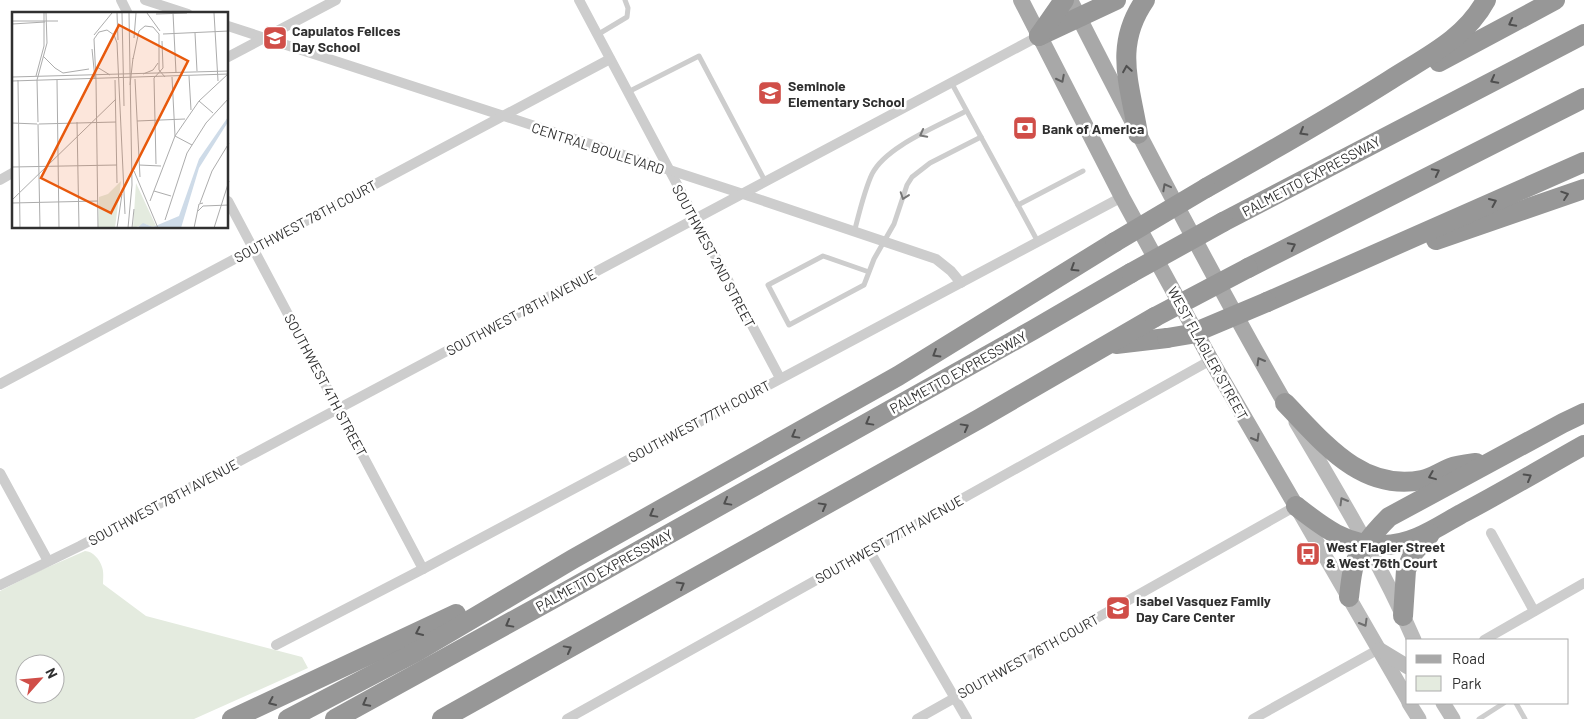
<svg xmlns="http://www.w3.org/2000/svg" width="1584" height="719" font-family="Barlow,sans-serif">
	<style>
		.green { fill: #e4ebdf; fill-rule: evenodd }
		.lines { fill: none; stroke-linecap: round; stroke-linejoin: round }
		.lane { stroke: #cdcdcd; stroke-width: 5 }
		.street { stroke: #cdcdcd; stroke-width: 10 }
		.secondary { stroke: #bababa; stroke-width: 15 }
		.primary { stroke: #a8a8a8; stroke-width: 16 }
		.highway { stroke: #979797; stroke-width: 20 }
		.highway-bridge { stroke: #979797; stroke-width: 20 }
		.oneway { stroke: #4f4f4f }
		.oneway2 { stroke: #606060 }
		.oneway3 { stroke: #777 }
		.oneway4 { stroke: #6e6e6e }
		.labels { text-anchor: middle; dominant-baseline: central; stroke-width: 5; stroke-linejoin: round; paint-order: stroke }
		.poi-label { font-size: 14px; font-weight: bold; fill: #303030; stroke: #fff; text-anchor: start }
		.street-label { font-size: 14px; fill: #303030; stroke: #fff }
		.inset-road { fill: none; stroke: #acacac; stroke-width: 1 }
		.view { fill: #e8590c; fill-opacity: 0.15; stroke: #e8590c; stroke-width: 2.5 }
		.inset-edge { fill: none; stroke: #303030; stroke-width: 2.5 }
	</style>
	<rect width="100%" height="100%" fill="#fff"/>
	<path class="green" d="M85,551C93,551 100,560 102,567C104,572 103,579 103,584L146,616L302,657L308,668L194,719H0V591L39,571ZM25,664H55V694H25Z"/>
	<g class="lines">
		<g class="lane">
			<path d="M597,35L627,17L628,8L625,0"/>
			<path d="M951,82L1018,205L1083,171"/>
			<path d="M628,92L699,56L765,181"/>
			<path d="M1018,205L1038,242"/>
			<path d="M854,233C859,214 864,191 872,174C886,146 939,126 966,111"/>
			<path d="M869,272L823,256L768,285L789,325L864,285L874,259L894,224L907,185L912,177L930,163L981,137"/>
			<path d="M1516,703L1525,719"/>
			<path d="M1479,719L1504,703"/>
		</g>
		<g class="street">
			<path d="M121,0L128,14"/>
			<path d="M145,0L188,14"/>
			<path d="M579,0L780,378"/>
			<path d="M228,26L743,194L936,259L951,271L961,283"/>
			<path d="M228,57L336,0"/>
			<path d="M0,180L14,172"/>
			<path d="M228,201L423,569"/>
			<path d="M0,384L610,59"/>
			<path d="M0,473L48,561"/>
			<path d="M1491,533L1534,611"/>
			<path d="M869,550L967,719"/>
			<path d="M0,585L80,546L1039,36"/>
			<path d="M1484,640L1584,583"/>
			<path d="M276,645L423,569L1122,197"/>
			<path d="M567,719L1211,360"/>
			<path d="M917,719L1296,506"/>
			<path d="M1253,719L1379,649"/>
		</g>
		<g class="secondary">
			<path d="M1296,422C1338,493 1381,564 1414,640"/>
			<path d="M1300,513L1408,700"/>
			<path d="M1380,650L1408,667"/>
			<path d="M1409,703L1419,719"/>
			<path d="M1443,703L1453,719"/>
		</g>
		<g class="primary">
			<path d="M1021,0L1122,197L1211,360L1296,506"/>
			<path d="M1070,0C1139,136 1209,271 1285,403"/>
		</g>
		<g class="highway">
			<path d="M1039,36L1116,0"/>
			<path d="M1039,36L1064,0"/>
			<path d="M1439,62L1555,0"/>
			<path d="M1138,134C1130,84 1113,46 1145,0"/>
			<path d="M1206,188C1268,153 1330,118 1390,80C1426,57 1465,39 1486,0"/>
			<path d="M1223,222L1584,34"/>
			<path d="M1436,240L1584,189"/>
			<path d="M1248,268L1584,98"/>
			<path d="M1267,302L1584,162"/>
			<path d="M1116,344L1167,338"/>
			<path d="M1285,403C1323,442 1361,492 1422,480C1432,478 1440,472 1450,468C1458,465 1468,464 1476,463"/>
			<path d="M1296,506C1323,527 1345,545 1381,545C1411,546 1436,528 1461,514C1503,492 1543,468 1584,445"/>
			<path d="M1349,597C1350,588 1351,578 1353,569C1358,550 1375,531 1389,517L1563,423L1584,413"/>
			<path d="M1403,616L1406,570L1414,552L1430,534"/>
			<path d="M232,719L456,614"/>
			<path d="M288,719L416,652L573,559L898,376L1115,242"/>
			<path d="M335,719L569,590L1033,330L1131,273"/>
			<path d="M442,719L979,419L1155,317"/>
		</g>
		<g class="highway-bridge">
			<path d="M1115,242L1206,188"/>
			<path d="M1131,273L1223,222"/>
			<path d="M1155,317L1248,268"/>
			<path d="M1167,338L1191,334L1267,302"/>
		</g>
	</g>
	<defs><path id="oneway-chevron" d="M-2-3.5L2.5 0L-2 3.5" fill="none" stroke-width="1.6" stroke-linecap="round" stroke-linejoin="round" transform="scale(1.25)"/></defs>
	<g class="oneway">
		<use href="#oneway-chevron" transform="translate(1512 23) rotate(152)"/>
		<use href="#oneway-chevron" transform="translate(1127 69) rotate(-99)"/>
		<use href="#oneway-chevron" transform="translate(1494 80) rotate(152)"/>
		<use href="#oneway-chevron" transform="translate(1303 132) rotate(150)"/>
		<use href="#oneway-chevron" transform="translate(1436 172) rotate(-27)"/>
		<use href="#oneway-chevron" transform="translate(1565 195) rotate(-19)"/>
		<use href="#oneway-chevron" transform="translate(1493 202) rotate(-24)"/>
		<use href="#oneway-chevron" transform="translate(1292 246) rotate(-27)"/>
		<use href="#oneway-chevron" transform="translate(1074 268) rotate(148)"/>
		<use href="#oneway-chevron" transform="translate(936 354) rotate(149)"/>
		<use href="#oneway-chevron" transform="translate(869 422) rotate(151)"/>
		<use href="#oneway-chevron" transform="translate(965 427) rotate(-29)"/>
		<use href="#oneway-chevron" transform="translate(795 435) rotate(151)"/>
		<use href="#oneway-chevron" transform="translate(1432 476) rotate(158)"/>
		<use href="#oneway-chevron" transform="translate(1528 477) rotate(-30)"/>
		<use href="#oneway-chevron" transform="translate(727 502) rotate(151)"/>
		<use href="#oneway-chevron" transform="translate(823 506) rotate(-29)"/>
		<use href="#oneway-chevron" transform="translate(653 514) rotate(151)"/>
		<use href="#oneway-chevron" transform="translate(681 585) rotate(-30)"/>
		<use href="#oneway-chevron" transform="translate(509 624) rotate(151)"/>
		<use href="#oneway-chevron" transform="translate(419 632) rotate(155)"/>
		<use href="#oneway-chevron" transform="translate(568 649) rotate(-29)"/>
		<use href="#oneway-chevron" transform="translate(272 702) rotate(156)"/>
		<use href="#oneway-chevron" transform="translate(366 703) rotate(152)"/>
	</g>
	<g class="oneway2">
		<use href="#oneway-chevron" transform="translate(1061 79) rotate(63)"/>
		<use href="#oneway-chevron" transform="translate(1166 187) rotate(-118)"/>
		<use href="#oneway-chevron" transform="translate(1260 361) rotate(-120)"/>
		<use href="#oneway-chevron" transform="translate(1256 438) rotate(60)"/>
	</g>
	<g class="oneway3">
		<use href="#oneway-chevron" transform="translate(923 134) rotate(152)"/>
		<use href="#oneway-chevron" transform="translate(904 196) rotate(109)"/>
	</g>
	<g class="oneway4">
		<use href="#oneway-chevron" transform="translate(1343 501) rotate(-120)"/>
		<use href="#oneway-chevron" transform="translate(1364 623) rotate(60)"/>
	</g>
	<defs>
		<symbol id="school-square" viewBox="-11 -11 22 22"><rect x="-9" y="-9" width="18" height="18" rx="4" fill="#d04e48" stroke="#fff"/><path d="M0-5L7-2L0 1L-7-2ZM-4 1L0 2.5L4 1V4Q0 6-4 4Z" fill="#fff"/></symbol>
		<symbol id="bank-square" viewBox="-11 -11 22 22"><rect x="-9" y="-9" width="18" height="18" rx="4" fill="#d04e48" stroke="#fff"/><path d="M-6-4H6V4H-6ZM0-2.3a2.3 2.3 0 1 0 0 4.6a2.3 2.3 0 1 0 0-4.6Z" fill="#fff"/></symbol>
		<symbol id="bus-square" viewBox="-11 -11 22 22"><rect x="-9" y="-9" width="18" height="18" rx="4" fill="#d04e48" stroke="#fff"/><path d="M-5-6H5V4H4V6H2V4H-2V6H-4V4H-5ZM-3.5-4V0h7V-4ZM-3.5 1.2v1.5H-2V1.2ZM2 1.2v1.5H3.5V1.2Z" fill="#fff"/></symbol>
	</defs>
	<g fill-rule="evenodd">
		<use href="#school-square" x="261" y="24" width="28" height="28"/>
		<use href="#school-square" x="756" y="79" width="28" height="28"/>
		<use href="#bank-square" x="1011" y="114" width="28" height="28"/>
		<use href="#bus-square" x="1294" y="540" width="28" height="28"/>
		<use href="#school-square" x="1104" y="594" width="28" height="28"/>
	</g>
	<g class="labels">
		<g class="poi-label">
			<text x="292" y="30">Capulatos Felices<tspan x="292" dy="16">Day School</tspan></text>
			<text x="788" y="85">Seminole<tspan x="788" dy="16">Elementary School</tspan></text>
			<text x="1042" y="128">Bank of America</text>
			<text x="1326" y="546">West Flagler Street<tspan x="1326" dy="16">&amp; West 76th Court</tspan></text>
			<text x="1136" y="600">Isabel Vasquez Family<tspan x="1136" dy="16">Day Care Center</tspan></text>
		</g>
		<g class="street-label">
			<text transform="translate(598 148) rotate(18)">CENTRAL BOULEVARD</text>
			<text transform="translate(1311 176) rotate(-28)">PALMETTO EXPRESSWAY</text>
			<text transform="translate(305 221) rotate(-28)">SOUTHWEST 78TH COURT</text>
			<text transform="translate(714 256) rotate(62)">SOUTHWEST 2ND STREET</text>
			<text transform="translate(521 312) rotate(-28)">SOUTHWEST 78TH AVENUE</text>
			<text transform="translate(1208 353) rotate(61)">WEST FLAGLER STREET</text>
			<text transform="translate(958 372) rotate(-29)">PALMETTO EXPRESSWAY</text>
			<text transform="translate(326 385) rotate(62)">SOUTHWEST 4TH STREET</text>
			<text transform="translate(699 421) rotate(-28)">SOUTHWEST 77TH COURT</text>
			<text transform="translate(163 502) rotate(-28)">SOUTHWEST 78TH AVENUE</text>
			<text transform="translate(889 539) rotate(-29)">SOUTHWEST 77TH AVENUE</text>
			<text transform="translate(604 570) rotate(-29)">PALMETTO EXPRESSWAY</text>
			<text transform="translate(1028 656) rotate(-29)">SOUTHWEST 76TH COURT</text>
		</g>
	</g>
	<g transform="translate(12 12)">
		<rect width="216" height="216" fill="#fff"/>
		<path d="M109,169L103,216H86L87,185L96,182ZM124,171L144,214L141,215L133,212L121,216Z" fill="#e4ebdf"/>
		<path d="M216,105V110L187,156L169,216H125L131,211L141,215L167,204L187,147Z" fill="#cedbe8"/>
		<path class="inset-road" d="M105,1L106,28M110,1L112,94M135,1L148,19M161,1L164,61M202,1L206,69M144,2L175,1M0,9H46M0,12L33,10M183,21L185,59M151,22L217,19M82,23L100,1M122,26L124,1M80,37L83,67M31,44L43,56M121,47L127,19L133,14L141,15L147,22V58L153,65M85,55L98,63M43,56L51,61L77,57M131,62L141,58L146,51M24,64L32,34V1M177,64L179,98M0,65L217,59M160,65L163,124L180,133M142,66L144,152M142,66L151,56L150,29M123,67L128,165M6,68L8,216M45,68L47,216M84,68L86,216M84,68L82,27L87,20L95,18L102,23L105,31L113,202M103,68L105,171M0,69L217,62M118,73L121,46M187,89L201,101M125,109L173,107M26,110L25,68L35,31L34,1M65,110L67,216M0,111L25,112M26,112L28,216M27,112L104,110M127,153L149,154M0,155L105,153M122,159L146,216M142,179L159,184M0,188L104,87M138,189L163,124L187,89L216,62M0,191L86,189M188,191L200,159L217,131M186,199L191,194L217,193M153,208L175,141L194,111L217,86M105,216L110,182M116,216L120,173L117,1M120,216L122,197M182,216L187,192L191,191M202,216L217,169"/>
		<path class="view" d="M107,13L176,49L99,201L29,166Z"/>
		<rect width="216" height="216" class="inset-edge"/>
	</g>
	<rect x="1406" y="639" width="162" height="65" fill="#ffffff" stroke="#acacac"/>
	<rect x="1416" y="655" width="25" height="8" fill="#a8a8a8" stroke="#acacac"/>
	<text x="1452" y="664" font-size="15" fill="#303030">Road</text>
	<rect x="1416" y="676" width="25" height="15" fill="#e4ebdf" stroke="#acacac"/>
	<text x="1452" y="689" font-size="15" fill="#303030">Park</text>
	<g transform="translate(40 679) rotate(63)"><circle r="24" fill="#ffffff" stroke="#acacac"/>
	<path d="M0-4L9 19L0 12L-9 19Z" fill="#d04e48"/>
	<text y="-8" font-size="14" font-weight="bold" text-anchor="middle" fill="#303030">N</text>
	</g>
</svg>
